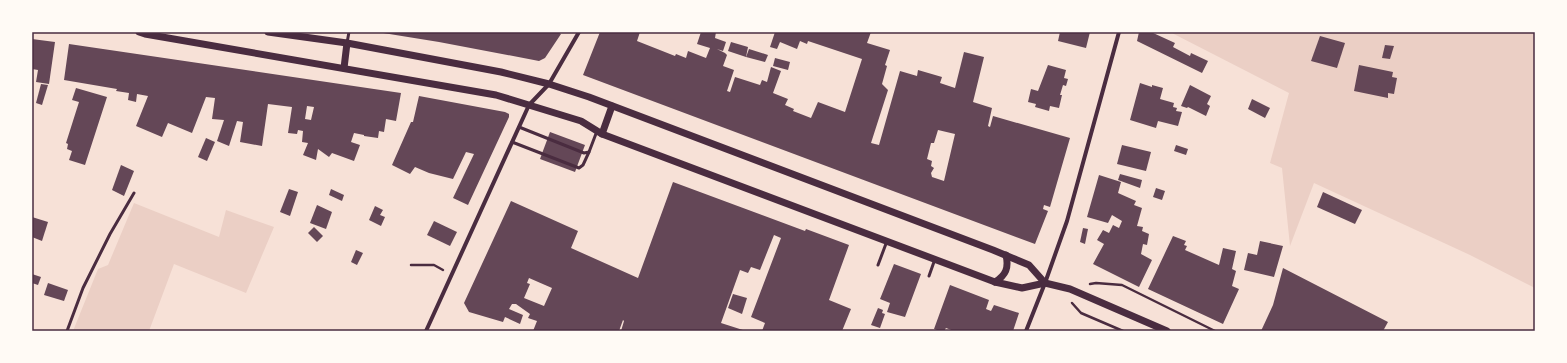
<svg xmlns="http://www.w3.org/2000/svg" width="1567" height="363" font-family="Karla,sans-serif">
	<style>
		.green { fill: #ebcfc5 }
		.building { fill: #644757; fill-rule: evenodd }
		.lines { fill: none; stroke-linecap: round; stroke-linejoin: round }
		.path { stroke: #4a2c40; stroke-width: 2.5 }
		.service { stroke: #4a2c40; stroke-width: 3 }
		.minor { stroke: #4a2c40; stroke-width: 4 }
		.tertiary { stroke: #4a2c40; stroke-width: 7 }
		.neatline { fill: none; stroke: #4a2c40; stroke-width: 1.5 }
	</style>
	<rect width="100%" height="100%" fill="#f7e1d7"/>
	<g class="green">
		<path d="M1170,32H1535V288L1470,255L1314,183L1290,246L1282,168L1270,163L1289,93Z"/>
		<path d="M134,203L219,237L226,210L274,227L246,293L174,264L149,331H73L98,269L108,265Z"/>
	</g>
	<g class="building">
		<path d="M377,32H558L561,34L545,58L539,61L439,42Z"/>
		<path d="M600,32H640L637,41L675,56L676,54L686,58L688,51L706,58L710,48L697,44L701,32H716L715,38L726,42L723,51L717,49L725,53L727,55L723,66L734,70L727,91L730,92L735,77L760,85L762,80L767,82L771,67L781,71L773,93L788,99L785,105L794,109L793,111L811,118L818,102L845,112L862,59L808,41L807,44L800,41L797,49L780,42L777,49L770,47L775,32H871L867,43L890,50L885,65L887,66L882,84L888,90L871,143L879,145L900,71L917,76L918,70L942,77L940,83L955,88L964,52L984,57L973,102L992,108L988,126L990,127L993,116L1070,138L1050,207L1044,205L1043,209L1048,211L1035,244L583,75ZM938,130L955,134L944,181L932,177L931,173L934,168L931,166L932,161L927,159L931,143H934Z"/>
		<path d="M1060,32H1090L1086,48L1058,41Z"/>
		<path d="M1139,32H1151L1175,43L1173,47L1190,56L1191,53L1208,61L1202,73L1137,41Z"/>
		<path d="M1320,36L1345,43L1337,68L1311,61Z"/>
		<path d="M32,39L55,42L49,84L36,82L38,70L32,69Z"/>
		<path d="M731,42L748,47L746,57L728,51Z"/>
		<path d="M69,44L401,93L396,121L386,119L384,132L379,131L378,138L364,136V135L354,133L351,142L360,145L354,161L332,153L329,157L318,149L316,160L303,155L308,143L302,142L303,131L298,130L297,134L288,133L292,107L268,104L262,146L240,142L243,122L237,121L229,146L217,141L224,120L212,119L215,98L206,97L192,133L168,123L162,137L136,126L148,96L137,94L136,102L128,100L129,93L116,91L117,89L64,80ZM307,106L314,107L311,120L305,119Z"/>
		<path d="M1385,45L1394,46L1390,59L1382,58Z"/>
		<path d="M749,49L768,55L765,62L746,57Z"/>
		<path d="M775,58L790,62L788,70L773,66Z"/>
		<path d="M1048,65L1066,70L1064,78L1068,79L1066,86L1063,85L1060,95H1062L1059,108L1050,106L1049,111L1035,107L1036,104L1028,102L1031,89L1038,91Z"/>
		<path d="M1359,65L1393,72L1392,77L1397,78L1394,94L1388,93V98L1354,91Z"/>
		<path d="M1140,83L1152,87V85L1163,88L1160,99L1174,103L1173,107L1177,108L1176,111L1182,112L1178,126L1158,121L1156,128L1130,120Z"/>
		<path d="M41,84L48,85L42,105L36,103Z"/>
		<path d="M1190,85L1211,96L1207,104L1210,106L1206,116L1188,107L1187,108L1181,106Z"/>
		<path d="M76,88L107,97L85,165L69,160L72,151L67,149L68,144L66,143L79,102L72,100Z"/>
		<path d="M419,96L505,112L509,114V117L468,205L453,198L474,154L466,152L453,179L429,173L415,167L410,174L392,165L411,122H413Z"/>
		<path d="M1252,99L1270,108L1265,118L1248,109Z"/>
		<path d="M550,132L585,145L575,172L540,159Z"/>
		<path d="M206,138L215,142L207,161L198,157Z"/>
		<path d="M1122,145L1151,152L1146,171L1117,164Z"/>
		<path d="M1176,145L1188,149L1186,155L1174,151Z"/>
		<path d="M121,165L134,171L124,196L112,190Z"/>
		<path d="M1120,174L1142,180L1140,188L1118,180Z"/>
		<path d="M1099,175L1121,182L1118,193L1136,201L1134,205L1142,208L1137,226L1143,227L1142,231L1149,234L1147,245L1143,244L1141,254L1152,260L1139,287L1093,264L1104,244L1097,240L1103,230L1109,233L1113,225L1119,228L1122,221L1112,215L1108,223L1087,217Z"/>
		<path d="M673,182L805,231L806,229L849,245L829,300L851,309L842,331H762L765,323L751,317L781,238L774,235L760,270L751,267L748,273L740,270L721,323L746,331H621L624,321L623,320L619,331H533L537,321L528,318L530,314L516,304H512L509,309L523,315L520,324L505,317L503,322L469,312L464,303L511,201L578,231L571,248L638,278ZM529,278L552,288L544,306L524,298L530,284L527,283Z"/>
		<path d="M1156,188L1165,191L1162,200L1153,197Z"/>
		<path d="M289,189L298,192L290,216L280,212Z"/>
		<path d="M331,189L344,195L342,201L329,195Z"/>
		<path d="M1323,192L1362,210L1355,224L1317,207Z"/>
		<path d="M317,205L332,212L326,229L310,223Z"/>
		<path d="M375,206L383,210L380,215L385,217L381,226L369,220Z"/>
		<path d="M32,217L48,222L42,241L32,237Z"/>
		<path d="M434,221L457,232L450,246L427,235Z"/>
		<path d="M314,227L323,236L317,242L308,233Z"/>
		<path d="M1083,228L1088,229L1085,244L1080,242Z"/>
		<path d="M1173,236L1186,241L1184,245L1187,246L1185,250L1219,265L1223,248L1236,251L1232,269L1236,271L1232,286L1239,289L1223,324L1148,289Z"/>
		<path d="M1260,241L1283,246L1274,277L1244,270L1248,253L1257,255Z"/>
		<path d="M356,250L363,253L357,265L351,262Z"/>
		<path d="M894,264L921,274L905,317L887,312L890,303L880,299Z"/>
		<path d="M1283,268L1388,322L1383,331H1261L1273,305Z"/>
		<path d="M32,274L41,277L38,285L32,283Z"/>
		<path d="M48,283L68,290L64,301L44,295Z"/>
		<path d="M950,285L989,300L986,309L991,311L994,305L1019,313L1013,331H954L946,328L944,331H940L934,329Z"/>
		<path d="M733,294L747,298L742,314L728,308Z"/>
		<path d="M878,308L883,310L882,313L885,314L880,328L871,325Z"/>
	</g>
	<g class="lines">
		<g class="path">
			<path d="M411,265H434L443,270"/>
			<path d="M1090,284L1096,283L1122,285L1215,331"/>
			<path d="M1072,303L1081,313L1123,331"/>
		</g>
		<g class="service">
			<path d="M347,43L349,32"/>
			<path d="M519,127L584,153L589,152L597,131"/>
			<path d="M512,142L579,168L583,165L589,152"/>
			<path d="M878,265L887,241"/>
			<path d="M929,276L935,259"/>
			<path d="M67,331L83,288L110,234L134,193"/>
		</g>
		<g class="minor">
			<path d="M426,331L529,105L549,84L579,32"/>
			<path d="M1026,331L1045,283L1067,221L1119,32"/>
		</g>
		<g class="tertiary">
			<path d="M139,32L145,34L496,95L581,121L602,134L995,282L1022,288L1045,283L1070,289L1167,331"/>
			<path d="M268,32L347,43L501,72L549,84L589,97L993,250L1029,265L1045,283"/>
			<path d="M344,68L347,43"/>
			<path d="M602,134L612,106"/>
			<path d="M995,282C1006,275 1009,268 1006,255"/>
		</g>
	</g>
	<rect width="1567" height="363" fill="none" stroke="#fffaf5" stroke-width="66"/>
	<rect x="33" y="33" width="1501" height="297" class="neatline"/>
</svg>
